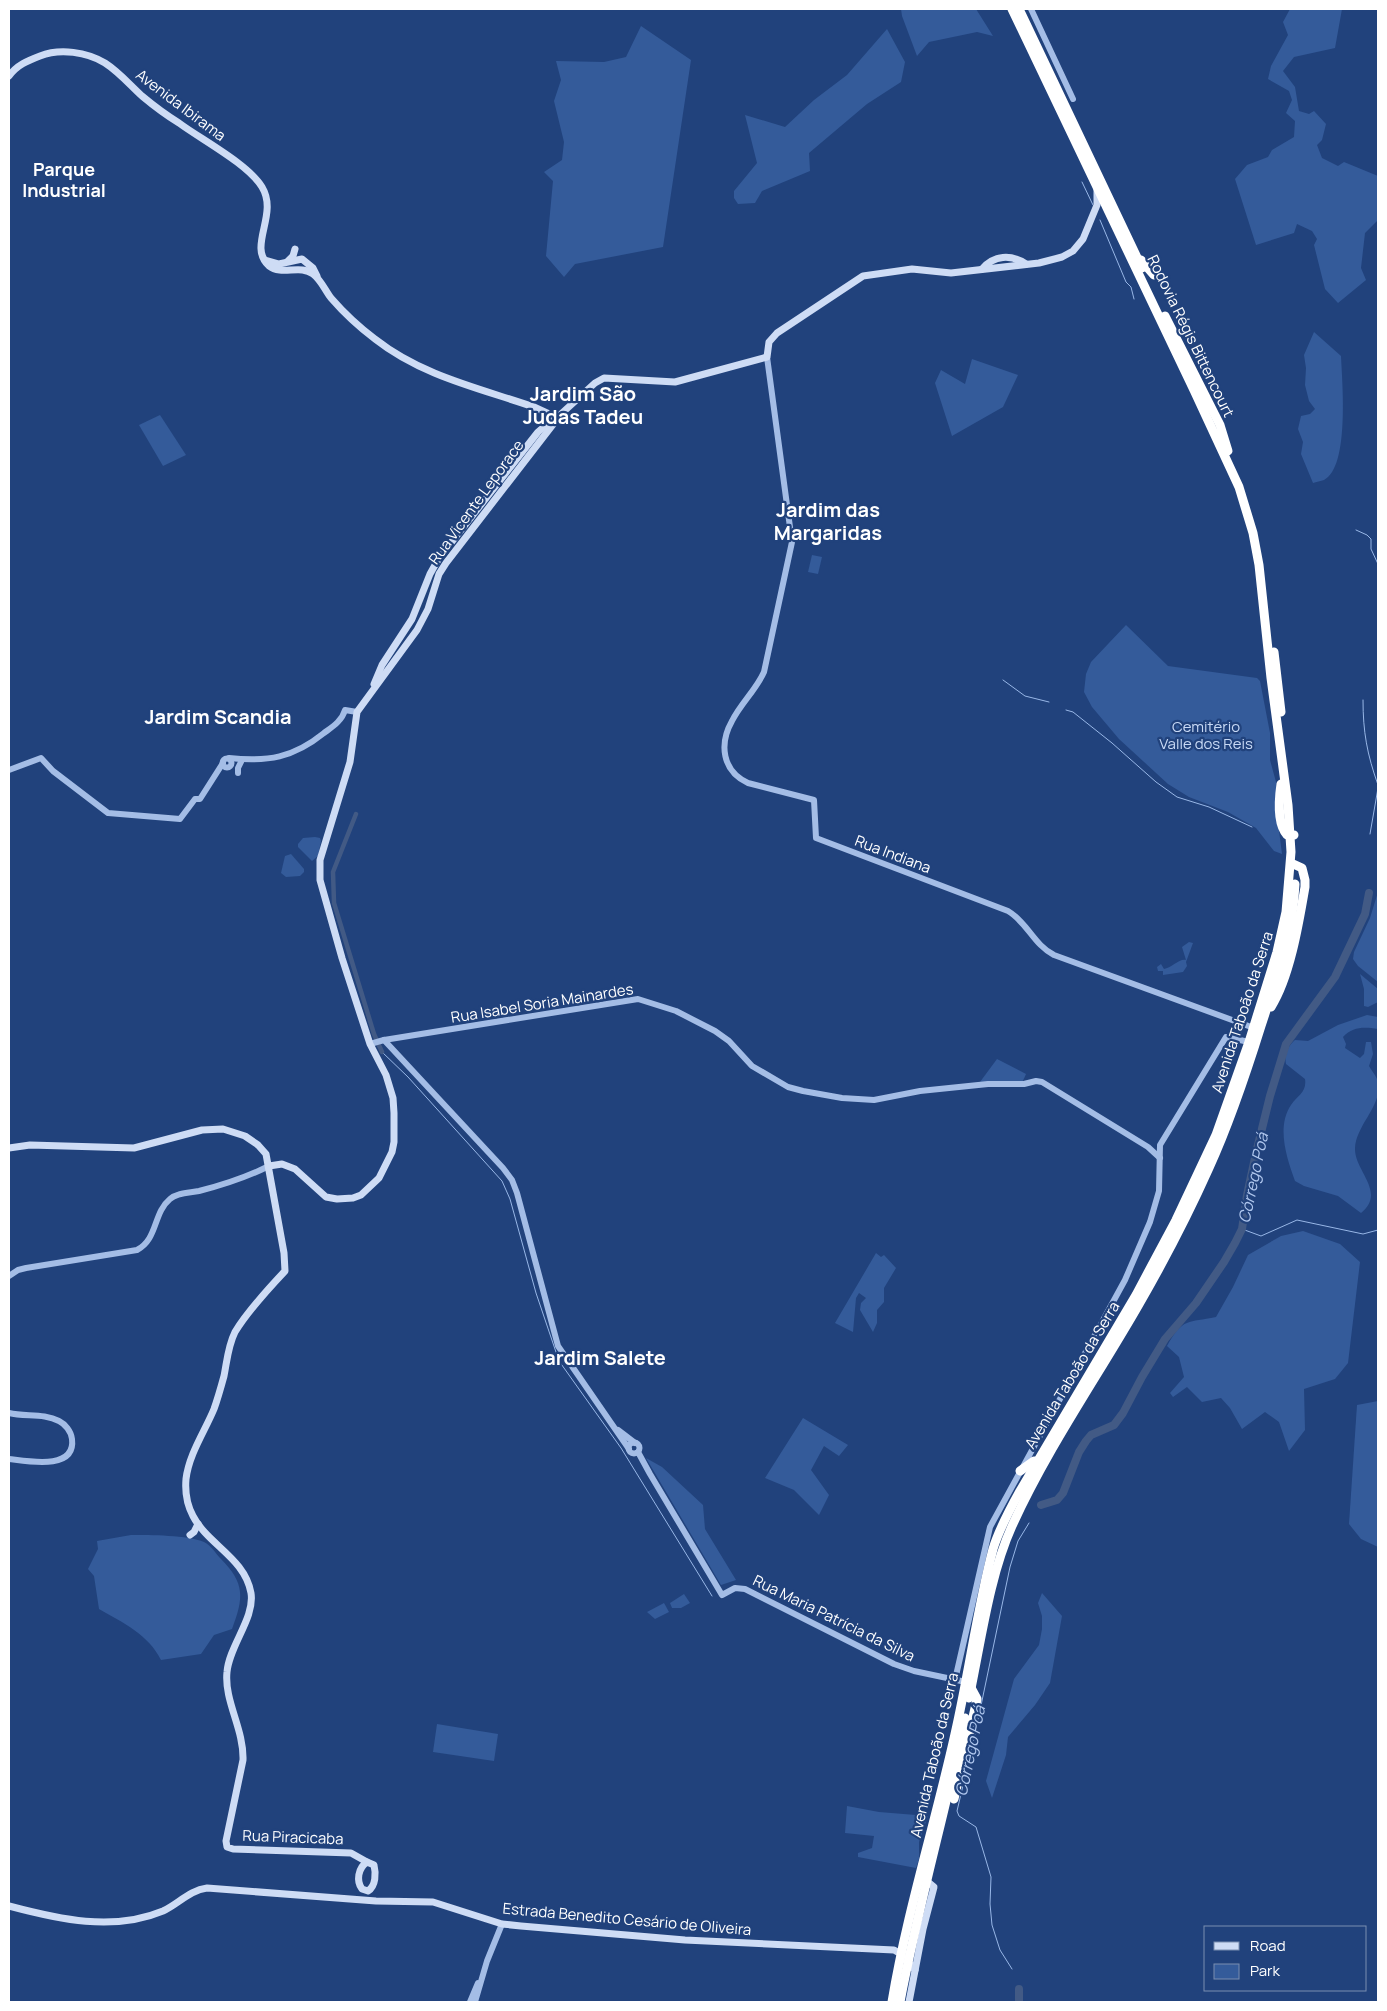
<svg xmlns="http://www.w3.org/2000/svg" width="1387" height="2011" font-family="Manrope,sans-serif">
	<style>
		.green { fill: #345b9a }
		.lines { fill: none; stroke-linecap: round; stroke-linejoin: round }
		.stream { stroke: #98b7e7; stroke-width: 1 }
		.canal { stroke: #425a85; stroke-width: 4.5 }
		.river { stroke: #425a85; stroke-width: 8 }
		.tertiary { stroke: #a4bde6; stroke-width: 6 }
		.secondary { stroke: #cedcf5; stroke-width: 7 }
		.motorway { stroke: #fff; stroke-width: 9 }
		.labels { text-anchor: middle; dominant-baseline: central; stroke-width: 4.5; stroke-linejoin: round; paint-order: stroke }
		.street-label { font-size: 15px; fill: #fff; stroke: #21427c }
		.park-label { font-size: 15px; fill: #c8d9f5; stroke: #21427c }
		.water-label { font-size: 16px; font-style: italic; fill: #b0c7ee; stroke: #21427c }
		.quarter-label { font-size: 18px; font-weight: bold; fill: #fff; stroke: #21427c }
		.district-label { font-size: 20px; font-weight: bold; fill: #fff; stroke: #21427c }
	</style>
	<rect width="100%" height="100%" fill="#21427c"/>
	<g class="green">
		<path d="M901,9H976L993,36L977,32L929,42L917,56L902,16Z"/>
		<path d="M1290,9H1342L1335,48L1294,57L1283,71L1295,87L1299,111L1309,114L1314,111L1326,124L1322,140L1317,145L1322,158L1338,166L1344,162L1378,176V220L1365,233L1361,268L1366,280L1338,303L1325,289L1314,245L1317,239L1312,231L1297,224L1294,233L1256,245L1235,179L1247,165L1268,157L1272,150L1294,137L1295,121L1286,113L1292,100L1289,91L1268,79L1271,66L1288,35L1283,22Z"/>
		<path d="M641,26L691,60L663,247L575,264L564,277L546,256L553,181L544,172L562,160L564,142L554,101L561,80L556,61L604,62L626,57Z"/>
		<path d="M887,29L905,62L901,82L867,104L809,153L810,171L762,191L755,203L738,204L734,198V191L757,163L745,115L785,127L814,100L847,75Z"/>
		<path d="M1314,332L1341,356C1342,381 1350,467 1324,480C1321,481 1316,482 1313,483L1301,454L1303,442L1298,429L1301,416L1310,414L1315,409L1309,401L1305,385L1306,368L1304,355Z"/>
		<path d="M972,359L1018,375L1003,407L952,436L935,383L941,370L965,384Z"/>
		<path d="M160,415L186,455L163,466L139,425Z"/>
		<path d="M812,555L822,557L818,574L808,572Z"/>
		<path d="M1126,625L1168,666L1257,678L1260,681L1270,733V760L1276,782V807L1282,854L1274,851L1256,828L1228,812L1189,797L1168,784L1119,739L1092,707L1084,692L1086,674L1091,662Z"/>
		<path d="M315,837L320,838L321,841L318,856L312,861L298,847V844L303,838Z"/>
		<path d="M291,854L304,869V872L300,876L286,877L281,873L285,856Z"/>
		<path d="M1378,892V982L1358,966L1353,959L1354,952L1370,918Z"/>
		<path d="M1189,942L1193,943L1186,962L1187,966L1183,972L1163,975V971H1158L1157,967L1161,964L1164,969C1171,968 1180,958 1186,960L1182,947Z"/>
		<path d="M1360,974L1378,989V1002L1368,1007L1364,1006V989Z"/>
		<path d="M1367,1015L1378,1017V1029C1365,1027 1353,1026 1343,1037L1346,1044L1345,1048L1360,1058L1364,1054L1366,1042H1371L1373,1054L1369,1066C1371,1070 1375,1074 1377,1079C1386,1102 1356,1124 1355,1148C1354,1171 1387,1192 1361,1213L1338,1196L1304,1186L1295,1181C1287,1159 1276,1127 1291,1105C1298,1095 1307,1092 1305,1079L1286,1064C1284,1055 1288,1046 1295,1040L1308,1041L1338,1025Z"/>
		<path d="M997,1059L1026,1074L1022,1083L980,1082Z"/>
		<path d="M1303,1231L1340,1244L1360,1262L1348,1363L1335,1379L1304,1389L1305,1430L1289,1451L1279,1422L1265,1412L1242,1429L1230,1408L1221,1398L1202,1402L1187,1387L1173,1397L1170,1393L1184,1377L1179,1357L1167,1346C1183,1317 1188,1323 1216,1317L1233,1287L1248,1255L1281,1236Z"/>
		<path d="M876,1253L881,1257L884,1255L896,1268L884,1288V1302L877,1310V1323L873,1332L860,1310L861,1303L866,1298L859,1293L856,1298L853,1332L835,1323Z"/>
		<path d="M1378,1401V1547L1361,1539L1349,1524L1357,1405Z"/>
		<path d="M803,1418L848,1445L839,1456L824,1446L811,1470L829,1495L819,1515L794,1490L765,1478Z"/>
		<path d="M646,1458L662,1467L703,1505L705,1529L736,1580L721,1585Z"/>
		<path d="M131,1535C150,1535 188,1535 204,1542C211,1545 216,1554 221,1559C245,1583 244,1598 232,1629L214,1635L201,1654L161,1660C149,1635 122,1622 99,1609L94,1576L88,1569L98,1549L97,1541Z"/>
		<path d="M1042,1593L1062,1616L1050,1683L1035,1705L1008,1737L1006,1755L992,1798L986,1781L1014,1679L1039,1645L1042,1629V1616L1038,1603Z"/>
		<path d="M684,1594L690,1603L681,1608H672L670,1603Z"/>
		<path d="M664,1603L669,1612L655,1619L647,1612Z"/>
		<path d="M437,1724L498,1734L494,1761L433,1752Z"/>
		<path d="M847,1806L879,1812L928,1816L919,1842V1859L916,1868L858,1857V1853L872,1848L874,1836L845,1833Z"/>
	</g>
	<g class="lines">
		<g class="stream">
			<path d="M1082,182L1093,205"/>
			<path d="M1100,220L1126,282L1131,287L1134,299"/>
			<path d="M1356,530L1367,535L1371,539V549L1378,564"/>
			<path d="M1003,680L1025,696L1049,702"/>
			<path d="M1363,700C1363,732 1367,754 1378,785"/>
			<path d="M1066,710L1073,712L1112,743L1156,782L1177,797L1209,807L1252,827"/>
			<path d="M1370,834L1378,788"/>
			<path d="M382,1052L408,1077L502,1181L510,1199L536,1293L559,1361L621,1448L712,1596"/>
			<path d="M1242,1229L1261,1236L1297,1220L1363,1234L1378,1230"/>
			<path d="M1012,1969L1000,1950L992,1925L990,1904L991,1877L976,1827L959,1816L957,1811L974,1739L1010,1567L1018,1541L1029,1523"/>
		</g>
		<path class="canal" d="M356,814L333,872L334,903L374,1034L382,1052"/>
		<g class="river">
			<path d="M1041,1505L1057,1500L1063,1493L1079,1452L1086,1441L1091,1435L1114,1425L1123,1413L1142,1377L1165,1339L1196,1303L1224,1262L1235,1243L1242,1229L1247,1195L1256,1153L1270,1096L1286,1044L1335,977L1365,914L1369,893"/>
			<path d="M1019,1989V2002"/>
		</g>
		<g class="tertiary">
			<path d="M1031,9L1073,99"/>
			<path d="M767,357L792,542L764,672C756,690 741,703 732,721C719,744 722,771 748,783L814,800L816,838L1008,911C1027,922 1034,945 1054,955L1254,1028"/>
			<path d="M229,758C268,762 293,758 324,733C332,727 342,721 345,710L357,712"/>
			<circle cx="227" cy="763" r="4.5"/>
			<path d="M9,770L41,758L53,771L108,813L180,819L195,799H200L223,763"/>
			<path d="M238,773V768L241,762"/>
			<path d="M1233,1038L1237,1036L1239,1030L1237,1022"/>
			<path d="M384,1040L503,1168L512,1180L517,1193L558,1346L629,1449"/>
			<path d="M370,1044L384,1040L638,999L676,1011L715,1031L729,1041L752,1066L788,1087L803,1091L842,1098L874,1100L920,1091L988,1084H1024L1036,1081L1042,1082L1148,1147L1160,1158"/>
			<path d="M9,1276L18,1270L26,1268L137,1250C158,1239 153,1213 170,1199C178,1192 190,1193 199,1191C223,1185 247,1177 269,1166"/>
			<path d="M9,1413C25,1417 44,1413 59,1421C65,1424 71,1431 72,1439C76,1471 27,1461 9,1459"/>
			<path d="M618,1430L635,1443"/>
			<circle cx="634" cy="1448" r="5.5"/>
			<path d="M638,1452L650,1474L722,1595L735,1588L745,1589L894,1664L914,1671L966,1682"/>
			<path d="M955,1680L990,1527L1125,1280L1150,1222L1159,1191L1160,1145L1226,1037L1249,1042"/>
			<path d="M470,2002L478,1983"/>
			<path d="M475,2002L487,1961L502,1924"/>
		</g>
		<g class="secondary">
			<path d="M9,76C17,65 27,61 40,56C60,48 87,52 105,63C119,72 130,85 142,96C154,106 166,115 179,123C202,140 248,164 262,187C279,215 247,246 269,266C282,276 300,264 313,274C321,280 325,290 331,298C344,313 359,327 375,339C422,376 479,388 534,407L547,413L555,422"/>
			<path d="M265,260L279,264L302,259L313,268L317,276"/>
			<path d="M288,261L293,256L295,249"/>
			<path d="M982,269C994,255 1011,254 1026,264"/>
			<path d="M374,684L382,665L412,619L430,574L439,558L538,432L556,416"/>
			<path d="M9,1148L30,1145L134,1148L202,1130L223,1129L245,1136L258,1145L266,1154L284,1253L285,1271C269,1288 247,1312 235,1332C228,1346 227,1361 224,1376C221,1387 218,1398 214,1409C205,1431 189,1454 186,1479C185,1491 187,1505 193,1516C208,1545 245,1558 251,1593C255,1618 229,1646 227,1672C224,1701 244,1729 243,1760L226,1841L227,1847L233,1849L351,1853L367,1862"/>
			<path d="M269,1166L282,1164L295,1169L326,1197L337,1199L353,1198L361,1195L379,1178L392,1152L394,1142V1113L393,1098L386,1075L370,1044L342,958L320,880V860L350,762L357,712L417,630L428,609L439,574L446,563L561,414L595,383L604,378L675,382L767,357L769,342L777,333L863,276L912,269L951,273L1039,263L1062,257L1073,251L1083,239L1097,205V190"/>
			<path d="M190,1535L194,1532L198,1524"/>
			<path d="M367,1862L374,1865C376,1873 376,1886 368,1891L362,1889C356,1881 358,1868 367,1862Z"/>
			<path d="M9,1906C58,1919 113,1932 163,1911C178,1904 190,1890 207,1888L376,1901L433,1902L502,1924L521,1926L685,1940L894,1950L901,1954L915,1970"/>
			<path d="M909,2002L923,1929L934,1887L923,1878"/>
		</g>
		<g class="motorway">
			<path d="M1019,9L1142,268"/>
			<path d="M1141,260L1154,275"/>
			<path d="M1165,316L1220,425L1228,451"/>
			<path d="M1274,652L1281,712"/>
			<path d="M1281,784C1279,798 1277,824 1287,835H1294"/>
			<path d="M1271,1007C1290,977 1299,922 1305,887V880L1302,868L1291,863"/>
			<path d="M1020,1471L1034,1461"/>
			<path d="M969,1698C981,1642 989,1577 1012,1526C1047,1449 1096,1379 1138,1306C1164,1261 1188,1215 1209,1168C1230,1122 1246,1074 1261,1026C1276,980 1293,932 1295,884"/>
			<path d="M954,1799L976,1704L977,1699L970,1686"/>
			<path d="M892,2002C907,1912 935,1824 955,1734C969,1673 977,1610 993,1549C999,1529 1010,1509 1020,1491L1136,1295L1176,1220L1216,1135L1249,1042L1277,952L1286,912L1291,852L1288,805L1271,678L1259,565L1253,533L1239,487L1194,390L1012,9"/>
			<path d="M900,2002C918,1907 945,1813 965,1718"/>
		</g>
	</g>
	<g class="labels">
		<g class="street-label">
			<text transform="translate(181 105) rotate(37)">Avenida Ibirama</text>
			<text transform="translate(1191 336) rotate(64)">Rodovia Régis Bittencourt</text>
			<text transform="translate(476 502) rotate(-54)">Rua Vicente Leporace</text>
			<text transform="translate(893 854) rotate(21)">Rua Indiana</text>
			<text transform="translate(542 1003) rotate(-9)">Rua Isabel Soria Mainardes</text>
			<text transform="translate(1242 1012) rotate(-72)">Avenida Taboão da Serra</text>
			<text transform="translate(1072 1375) rotate(-59)">Avenida Taboão da Serra</text>
			<text transform="translate(834 1618) rotate(26)">Rua Maria Patrícia da Silva</text>
			<text transform="translate(934 1755) rotate(-77)">Avenida Taboão da Serra</text>
			<text transform="translate(293 1837) rotate(2)">Rua Piracicaba</text>
			<text transform="translate(627 1919) rotate(5)">Estrada Benedito Cesário de Oliveira</text>
		</g>
		<g class="park-label">
			<text x="1206" y="726">Cemitério<tspan x="1206" dy="17">Valle dos Reis</tspan></text>
		</g>
		<g class="water-label">
			<text transform="translate(1253 1178) rotate(-78)">Córrego Poá</text>
			<text transform="translate(970 1751) rotate(-78)">Córrego Poá</text>
		</g>
		<g class="quarter-label">
			<text x="64" y="169">Parque<tspan x="64" dy="21">Industrial</tspan></text>
		</g>
		<g class="district-label">
			<text x="583" y="393">Jardim São<tspan x="583" dy="23">Judas Tadeu</tspan></text>
			<text x="828" y="509">Jardim das<tspan x="828" dy="23">Margaridas</tspan></text>
			<text x="218" y="716">Jardim Scandia</text>
			<text x="600" y="1357">Jardim Salete</text>
		</g>
	</g>
	<rect width="1387" height="2011" fill="none" stroke="#ffffff" stroke-width="20"/>
	<rect x="1204" y="1926" width="162" height="65" fill="#21427c" stroke="#7a8eb0"/>
	<rect x="1214" y="1942" width="25" height="8" fill="#cedcf5" stroke="#7a8eb0"/>
	<text x="1250" y="1951" font-size="15" fill="#ffffff">Road</text>
	<rect x="1214" y="1964" width="25" height="15" fill="#345b9a" stroke="#7a8eb0"/>
	<text x="1250" y="1976" font-size="15" fill="#ffffff">Park</text>
</svg>
